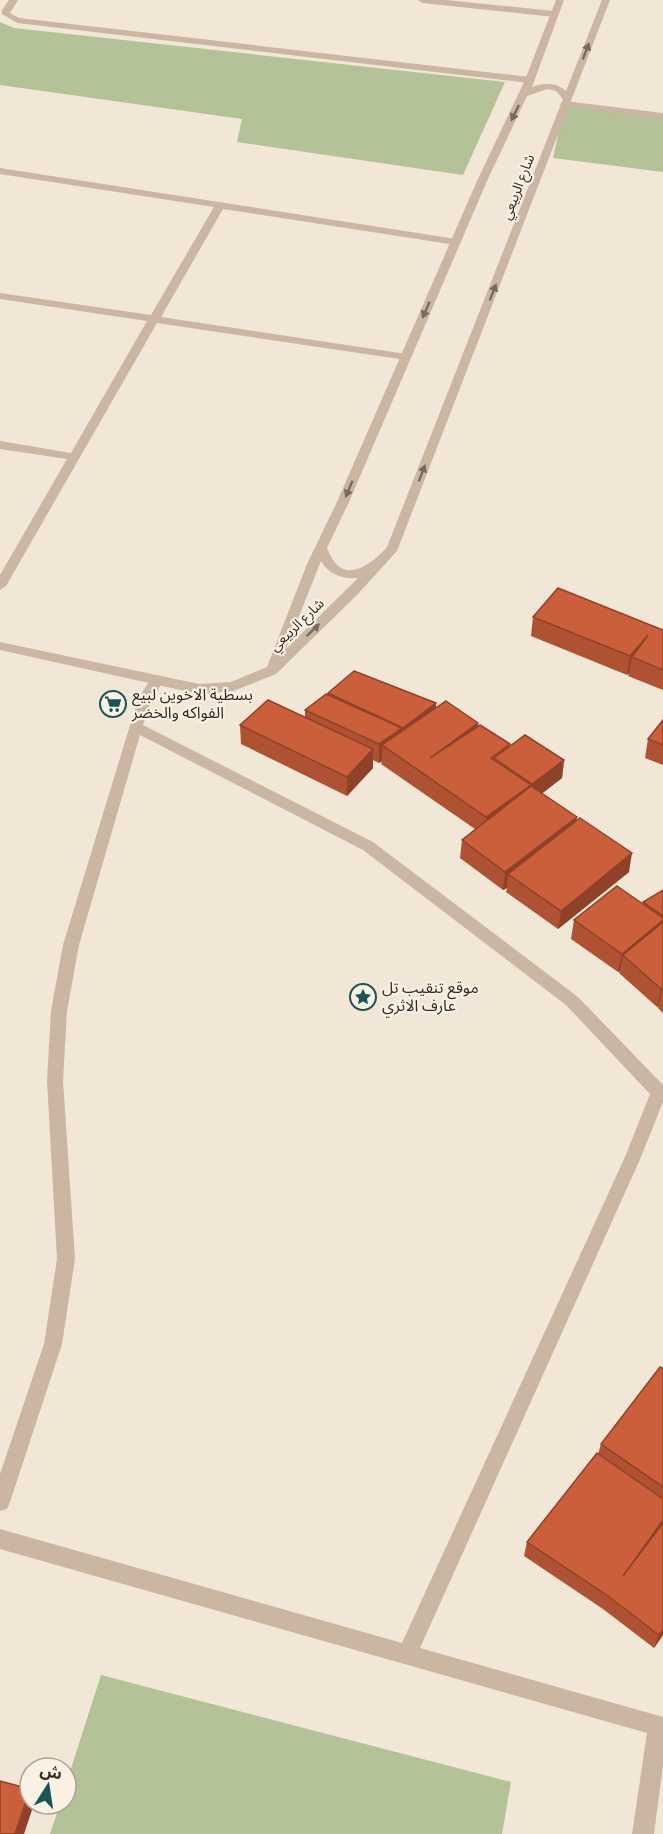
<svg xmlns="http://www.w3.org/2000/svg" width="663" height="1834" font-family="Signika,'Noto Sans Arabic',sans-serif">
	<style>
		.green { fill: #b3c297 }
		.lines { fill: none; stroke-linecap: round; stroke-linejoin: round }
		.minor { fill: #cbb5a3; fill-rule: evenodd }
		.tertiary { fill: #cbb5a3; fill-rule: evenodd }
		.wall { fill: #af5233 }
		.shaded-wall { fill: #8f4229 }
		.building { fill: #cc5f3b; stroke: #8f4229; stroke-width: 1.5 }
		.oneway { fill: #78695e }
		.labels { text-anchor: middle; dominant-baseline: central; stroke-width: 4.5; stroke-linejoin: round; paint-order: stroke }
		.far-street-label { font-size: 14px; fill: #352a25; stroke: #faf0e4 }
		.poi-label { font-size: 16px; fill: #352a25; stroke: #faf0e4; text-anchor: start }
	</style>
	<rect width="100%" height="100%" fill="#f2e6d7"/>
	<g class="green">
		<path d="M0,22L14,28L505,82L463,175L237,142L242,119L0,85Z"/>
		<path d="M565,104L663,116V172L553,158Z"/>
		<path d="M101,1675L511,1782L502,1834H50L60,1804H66V1784Z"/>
	</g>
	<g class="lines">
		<g class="minor">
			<path d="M9,0H18L10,13L19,18L530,77L535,80L530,83L17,23L2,14V10Z"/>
			<path d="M418,0H446L554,11L558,14L554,17L422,3Z"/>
			<path d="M565,101L663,113V119L562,106L560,104Z"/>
			<path d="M0,168L456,239L461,242L456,245L223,209L161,317L406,354L412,357L406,360L157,323L6,586L0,590V575L67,459L0,449V441L71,453L147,321L0,299V293L151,315L214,207L0,174Z"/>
			<path d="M157,675L164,680L152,699L143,725L373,842L578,997L663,1085V1102L641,1157L420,1648L663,1717V1765L654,1834H632L647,1733L0,1549V1529L402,1643L625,1157L650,1094L566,1005L363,850L140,735L79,945L67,1011L63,1081L75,1259L62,1344L10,1502L7,1509L0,1511V1474L44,1344L57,1259L47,1081L51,1011L63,945L138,699L152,677Z"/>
		</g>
		<path class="tertiary" d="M556,0H564L532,87C544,83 556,82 566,91L602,0H610L397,551L357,595L276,674L233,691L199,694L0,650V642L199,684L231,682L267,667L307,564L337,502L477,181L525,80ZM547,89L556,91L563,99L387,547C368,568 341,586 327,548L349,502L487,181L527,96ZM321,561C329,575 342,579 358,578L286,649Z"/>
	</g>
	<g class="wall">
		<path d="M533,617L663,630V690L628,676L629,673L627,675L531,636Z"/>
		<path d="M328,693L436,703V708L478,726L510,746L564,760L562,778L542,793L576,821L629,872L558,929L506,892L507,888L503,890L460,858L462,840L475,829L381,764L382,761L379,763L373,760V768L347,796L241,744L240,725L305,717V710L328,695Z"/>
		<path d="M663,720V765L645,758L648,739Z"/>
		<path d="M663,890V1013L658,1008V1006L657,1007L619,973L620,971L618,972L571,939L574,920L643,904V902Z"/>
		<path d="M663,1366V1635L654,1648L603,1609L524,1556L527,1542L598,1454L601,1444Z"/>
	</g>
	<g class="shaded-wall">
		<path d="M648,635L632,657L629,673L627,675L630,656Z"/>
		<path d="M436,703L435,722L402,746L403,728Z"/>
		<path d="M478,723L477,742L430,758Z"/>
		<path d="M402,728L401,747L382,745V761L379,763V744Z"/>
		<path d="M373,749V768L347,796V777Z"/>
		<path d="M564,760L562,778L530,803L532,784Z"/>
		<path d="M531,785L528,803L485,836L486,817Z"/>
		<path d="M577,817L574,836L508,874L507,888L503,890L505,872Z"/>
		<path d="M632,853L629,872L558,929L561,911Z"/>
		<path d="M663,920V925L623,955L620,971L618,972L622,954Z"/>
		<path d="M663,987V991L662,990L658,1006L657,1007L661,989Z"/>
		<path d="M663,1520V1527L623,1576Z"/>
		<path d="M663,1630V1635L654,1648L659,1635Z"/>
		<path d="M30,1791V1804H34L24,1834H15Z"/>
	</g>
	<g class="building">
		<path d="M558,588L663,630V670L632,657L648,635L630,656L533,617Z"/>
		<path d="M354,671L436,703L403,728L328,693Z"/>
		<path d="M326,694L402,728L379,744L305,710Z"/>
		<path d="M268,700L373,749L347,777L240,725Z"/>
		<path d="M446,701L478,723L430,758L480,725L510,744L491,758L531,785L486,817L382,745Z"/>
		<path d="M663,720V745L648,739Z"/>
		<path d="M525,735L564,760L532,784L494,758Z"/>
		<path d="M531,786L577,817L505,872L462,840Z"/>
		<path d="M580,818L632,853L561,911L508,874Z"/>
		<path d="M617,886L663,918V920L622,954L574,920Z"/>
		<path d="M663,890V916L643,902Z"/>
		<path d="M663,922V987L661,989L623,955Z"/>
		<path d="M660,1367L663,1369V1487L601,1444Z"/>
		<path d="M597,1453L663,1499V1520L623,1576L663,1523V1630L659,1635L608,1596L527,1542Z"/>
		<path d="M0,1781L30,1789L15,1834H0Z"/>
	</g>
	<defs><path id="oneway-solid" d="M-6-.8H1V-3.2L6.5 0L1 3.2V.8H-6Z" transform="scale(1.5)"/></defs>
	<g class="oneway">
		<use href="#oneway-solid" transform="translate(586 51) rotate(-69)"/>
		<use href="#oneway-solid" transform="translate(515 113) rotate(116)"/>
		<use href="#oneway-solid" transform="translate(493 292) rotate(-69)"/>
		<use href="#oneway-solid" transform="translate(426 310) rotate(114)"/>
		<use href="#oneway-solid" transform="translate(422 473) rotate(-69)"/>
		<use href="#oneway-solid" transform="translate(349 489) rotate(113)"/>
		<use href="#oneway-solid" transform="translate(313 630) rotate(-44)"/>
	</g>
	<defs>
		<symbol id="supermarket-ring" viewBox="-11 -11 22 22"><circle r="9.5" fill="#faf0e4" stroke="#195458" stroke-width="1.5"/><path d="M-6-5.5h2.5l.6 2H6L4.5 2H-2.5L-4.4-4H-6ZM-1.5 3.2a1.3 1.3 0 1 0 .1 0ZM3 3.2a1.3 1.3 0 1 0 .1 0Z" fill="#195458"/></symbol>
		<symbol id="sight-ring" viewBox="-11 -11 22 22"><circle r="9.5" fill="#faf0e4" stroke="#195458" stroke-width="1.5"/><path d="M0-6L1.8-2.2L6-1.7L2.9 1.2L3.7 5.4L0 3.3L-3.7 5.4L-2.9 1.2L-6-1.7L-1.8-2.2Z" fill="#195458"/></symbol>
	</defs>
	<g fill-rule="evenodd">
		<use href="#supermarket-ring" x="98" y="689" width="30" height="30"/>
		<use href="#sight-ring" x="348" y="982" width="30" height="30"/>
	</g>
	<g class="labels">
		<g class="far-street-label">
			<text transform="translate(518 187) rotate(-69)">شارع الربيعي</text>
			<text transform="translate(297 625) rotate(-44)">شارع الربيعي</text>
		</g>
		<g class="poi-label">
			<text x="132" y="695">بسطية الاخوين لبيع<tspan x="132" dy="18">الفواكه والخضر</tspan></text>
			<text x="382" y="988">موقع تنقيب تل<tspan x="382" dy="18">عارف الاثري</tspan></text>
		</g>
	</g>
	<g transform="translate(48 1786) rotate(12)"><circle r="28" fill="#faf0e4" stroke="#aba198" stroke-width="1.5"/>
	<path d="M0-4.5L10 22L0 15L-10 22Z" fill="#195458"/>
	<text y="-9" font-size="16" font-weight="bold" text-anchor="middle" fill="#352a25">ش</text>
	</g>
</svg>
